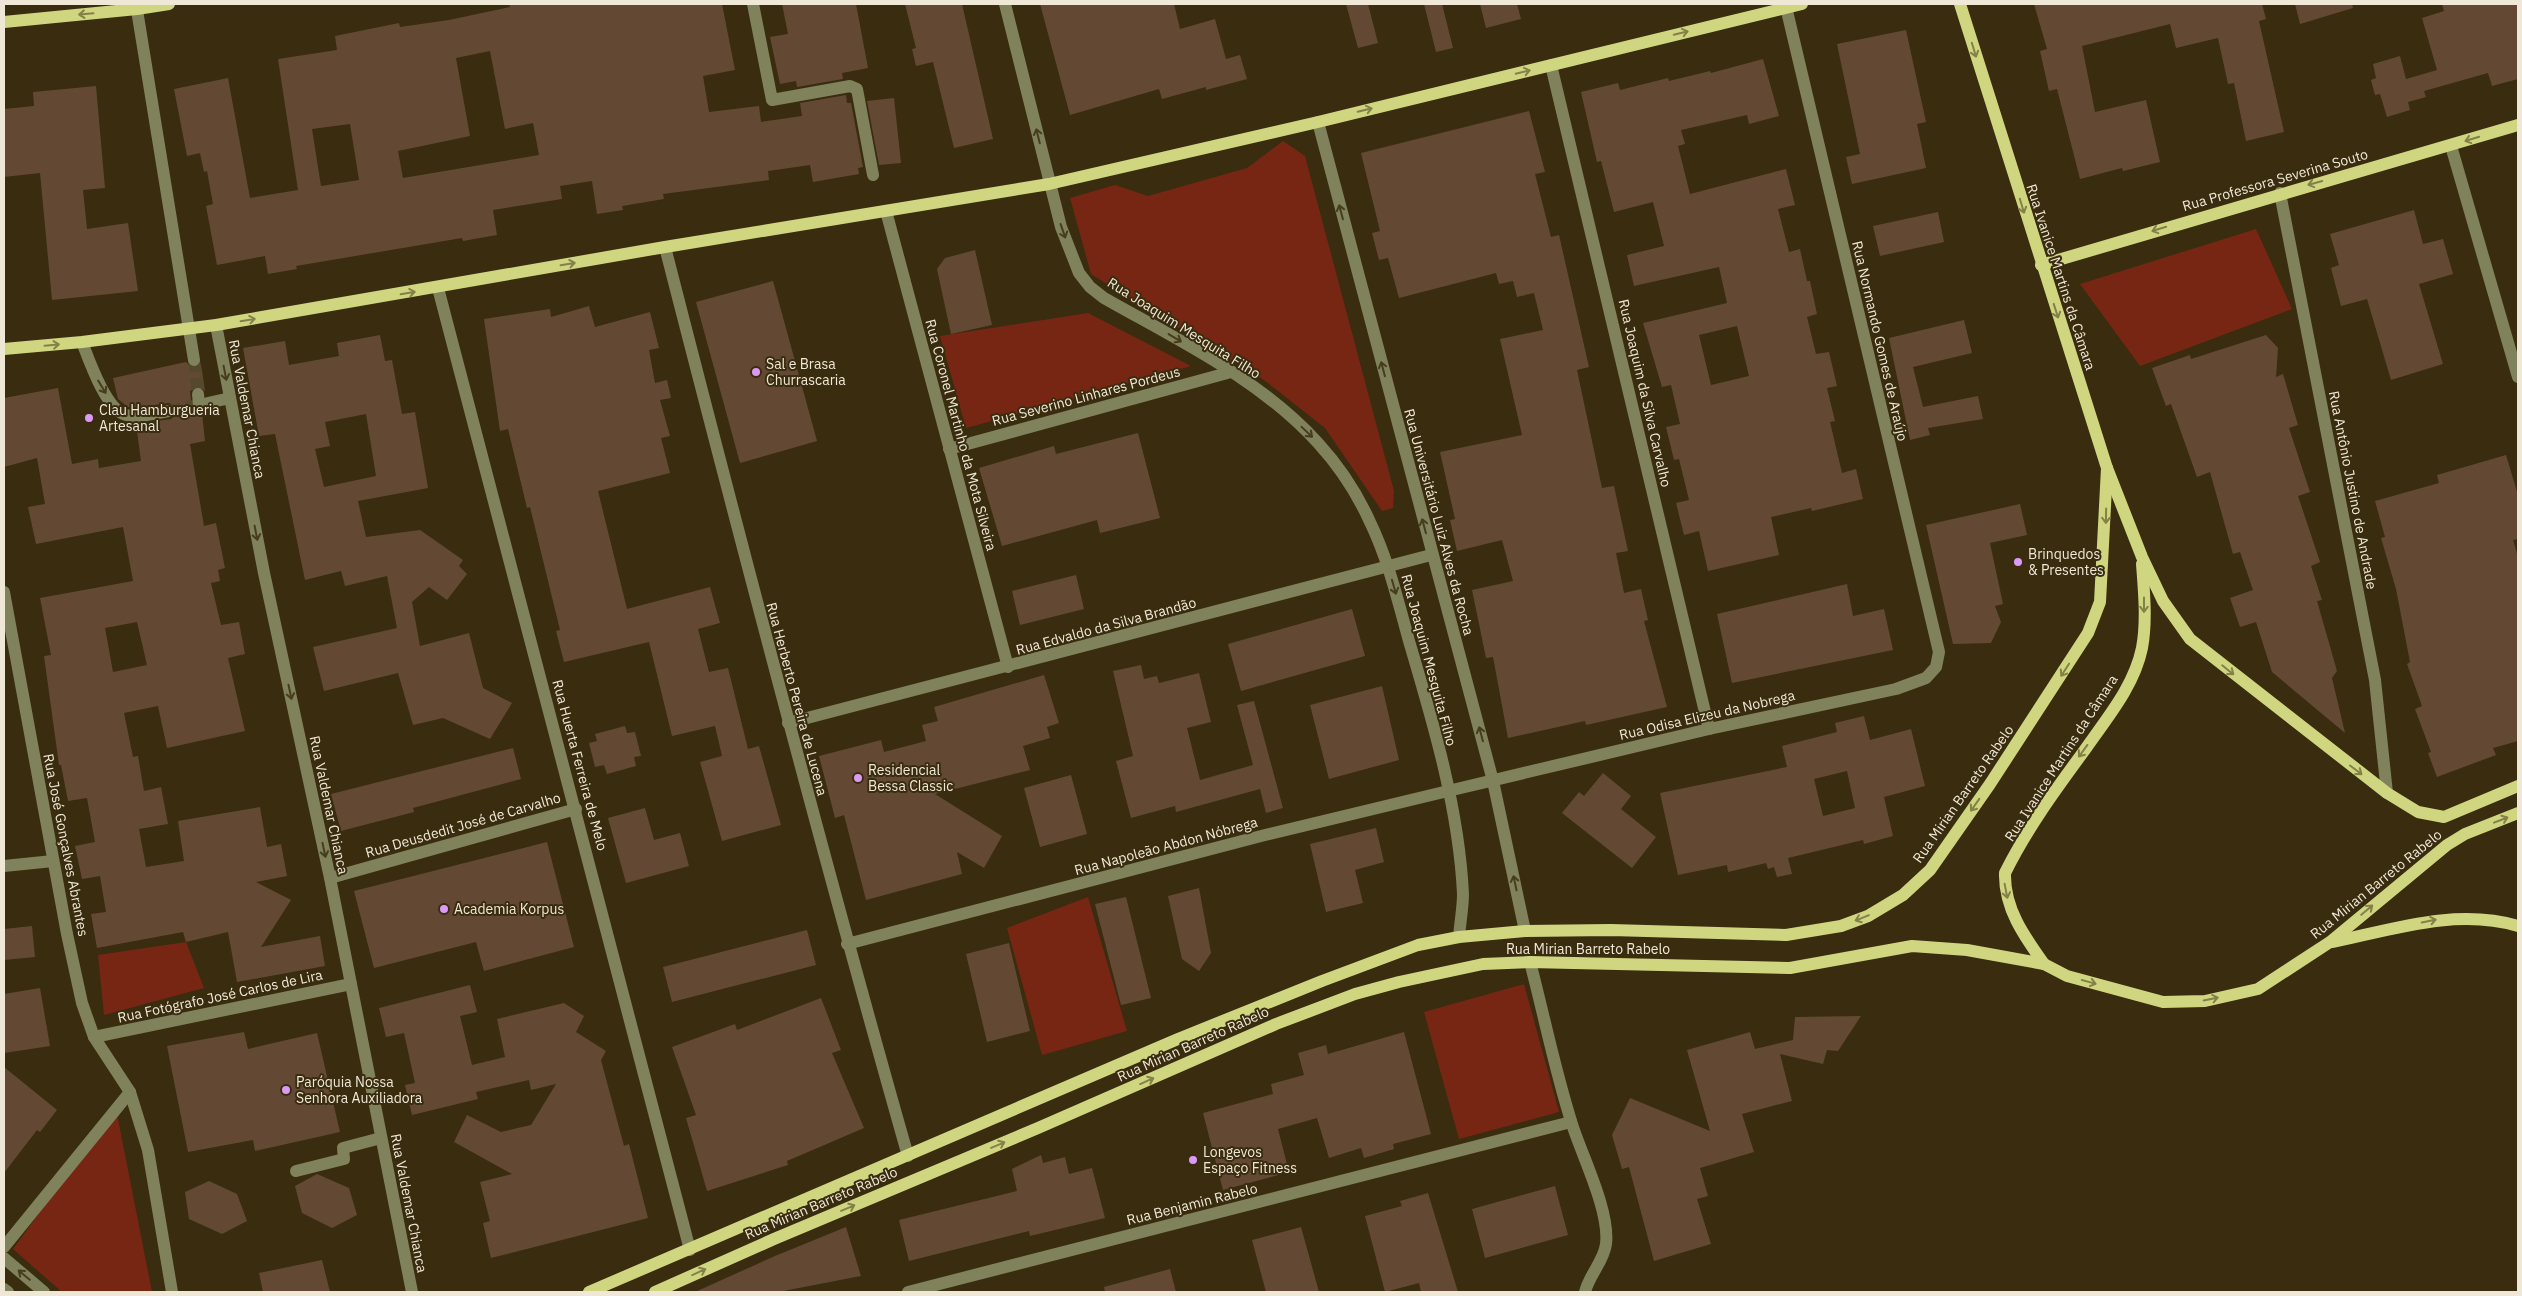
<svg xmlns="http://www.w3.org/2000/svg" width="2522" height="1296" font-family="'IBM Plex Sans',sans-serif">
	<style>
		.green { fill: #782614 }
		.building { fill: #634934; fill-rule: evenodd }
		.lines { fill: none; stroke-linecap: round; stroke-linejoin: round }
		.minor-tunnel { stroke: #54482d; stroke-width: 12; stroke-dasharray: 12 6; stroke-linecap: butt }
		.minor { stroke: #7f825a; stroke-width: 12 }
		.major { stroke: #d0d680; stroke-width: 12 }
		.oneway { stroke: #848148 }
		.oneway2 { stroke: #473d1e }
		.poi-dot { fill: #da9af6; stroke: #392c0f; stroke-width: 2 }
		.labels { text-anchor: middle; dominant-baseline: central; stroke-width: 4; stroke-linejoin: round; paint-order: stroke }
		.street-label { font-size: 14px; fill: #f0e8d7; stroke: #392c0f }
		.poi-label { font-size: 14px; fill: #f0e8d7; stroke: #392c0f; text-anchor: start }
	</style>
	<rect width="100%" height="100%" fill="#392c0f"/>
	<g class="green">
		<path d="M1283,141L1305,156L1394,491L1393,508L1382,511L1325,428L1264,380L1091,274L1070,198L1115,185L1148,196L1247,168Z"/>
		<path d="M2256,229L2292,309L2140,366L2080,284Z"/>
		<path d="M1088,313L1191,366L966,428L940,336Z"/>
		<path d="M1088,897L1127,1031L1042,1055L1007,928Z"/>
		<path d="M186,942L204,988L104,1015L98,955Z"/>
		<path d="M1524,984L1559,1112L1459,1139L1424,1012Z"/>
		<path d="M116,1109L152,1292H62L13,1249Z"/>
	</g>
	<g class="building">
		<path d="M509,4H722L735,70L703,76L709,112L759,106L761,122L802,116L800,103L846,95L847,103H851L863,167L858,168L859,174L813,182L810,165L768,171L769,180L663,194L664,199L622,206L623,210L597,214L592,181L560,186L562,199L493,210L497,235L463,241L462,238L296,266L297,269L268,274L265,256L217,265L206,206L213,204L207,171L204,172L200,153L187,156L174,89L228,78L250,198L298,190L278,59L337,50L335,36L399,23L400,27L449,20L510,7ZM490,51L505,129L533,123L539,155L403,178L398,151L470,136L456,58ZM350,124L359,180L321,186L312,129Z"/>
		<path d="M782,4H856L868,68L842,73L843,79L797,87L796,81L780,84L770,37L788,34Z"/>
		<path d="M905,4H962L993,139L954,148L933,62L916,66L912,49L916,48Z"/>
		<path d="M1040,4H1174L1180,29L1215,19L1226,59L1240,55L1247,79L1206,90V87L1162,99L1159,89L1070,115Z"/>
		<path d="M1346,4H1368L1378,43L1358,48Z"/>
		<path d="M1424,4H1442L1453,48L1436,52Z"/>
		<path d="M1480,4H1517L1521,19L1486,28Z"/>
		<path d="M2034,4H2262L2266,19L2259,21L2284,132L2246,141L2234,83L2228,84L2218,38L2176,48L2170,24L2082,46L2095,112L2146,100L2160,162L2123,171L2122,168L2080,179L2057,89L2049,91L2040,51L2047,49Z"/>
		<path d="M2295,4H2352L2353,8L2300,24Z"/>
		<path d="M2442,4H2518V79L2492,86L2488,73L2424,91L2426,97L2408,102L2410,110L2387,117L2380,94L2375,95L2371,80L2376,78L2373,64L2400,56L2406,79L2437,70L2422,18L2444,11Z"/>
		<path d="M1906,30L1926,122L1917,124L1926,168L1852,184L1846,157L1860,154L1837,44Z"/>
		<path d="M1763,59L1779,116L1749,124L1747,115L1681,130L1685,144L1678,146L1690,194L1786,169L1795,205L1778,209L1789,252L1800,249L1807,281H1810L1817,314L1807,317L1816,354L1829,352L1837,386L1827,388L1835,421L1830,422L1842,473L1856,469L1863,499L1812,511L1811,508L1771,517L1779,555L1708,571L1699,531L1684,535L1676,503L1689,500L1679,459L1674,460L1666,427L1680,424L1671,385L1662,387L1643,323L1727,303L1719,267L1634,286L1627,255L1664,246L1653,202L1614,212L1601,161L1597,162L1581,92L1618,83L1620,90L1668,78L1669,81L1710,71L1711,73ZM1737,326L1749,376L1711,385L1699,335Z"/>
		<path d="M96,86L105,188L83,190L87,229L128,223L138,291L52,300L40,173L4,177V109L34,106L33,92Z"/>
		<path d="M894,98L901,163L879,165L867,101Z"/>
		<path d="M1529,111L1545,172L1535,174L1551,237L1559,235L1589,367L1577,370L1602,488L1614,486L1628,551L1616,553L1624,593L1641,589L1648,620L1644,621L1667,707L1586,725L1585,721L1508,738L1493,657L1486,658L1472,590L1513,581L1502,540L1457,551L1450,520L1455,519L1440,452L1522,435L1500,339L1543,330L1534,293L1517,297L1513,281L1499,284L1496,273L1399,298L1388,258L1379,260L1372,233L1380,231L1361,153Z"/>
		<path d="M2414,210L2423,244L2443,239L2453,274L2419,284L2443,364L2391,380L2367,299L2341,306L2331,268L2339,265L2330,234Z"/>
		<path d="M1938,212L1944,242L1880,256L1873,226Z"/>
		<path d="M975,250L992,325L951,334L937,269L945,258Z"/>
		<path d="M773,281L817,441L740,463L696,302Z"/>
		<path d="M589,306L595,327L650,312L659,348L649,350L655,383L667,380L671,398L660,400L670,436L661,438L670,473L598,491L627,609L710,587L720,623L698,629L709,672L728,668L748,749L759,746L781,825L722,841L700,762L722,756L715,726L672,736L649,642L564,662L556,631L560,630L530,507L527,508L508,429L500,431L484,319L550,309L551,317Z"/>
		<path d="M1964,320L1972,353L1913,367L1923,407L1978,396L1983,419L1928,428L1930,435L1910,440L1889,338Z"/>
		<path d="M380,335L385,361L392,360L402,414L415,412L428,488L358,501L366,537L420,530L463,560L459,566L467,574L447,600L429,587L412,602L420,646L469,633L483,688L512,703L490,739L443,718L413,725L398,673L324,691L313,647L397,628L387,576L345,586L341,571L305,580L275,434L259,436L243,348L285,341L289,365L339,356L337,343ZM366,414L376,476L324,487L315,449L330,446L325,422Z"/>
		<path d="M2266,335L2278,348L2276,377L2283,374L2298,425L2289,428L2310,492L2298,496L2320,562L2311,566L2322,600L2317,601L2337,671L2332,678L2345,733L2272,672L2256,622L2240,627L2230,598L2253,590L2240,552L2233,554L2210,472L2197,477L2171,404L2166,406L2152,368L2190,355L2191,359Z"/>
		<path d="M186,362L192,368L201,364L205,391L198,386L190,391L192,410L197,413H202L205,441L190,444L204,526L216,523L225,568L218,570L220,581L211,583L221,625L239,622L245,654L228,658L245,731L167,748L158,706L124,713L133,757L138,756L144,791L161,787L168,824L139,829L146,867L184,861L178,821L260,807L267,847L281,844L287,876L256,882L291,900L261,947L320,936L325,966L237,982L228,932L186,942L183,932L97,948L91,914L106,912L100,876L82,879L75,846L95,842L87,798L68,801L61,765H59L44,656L51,655L40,598L133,581L123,527L36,544L28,507L45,504L37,458L4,467V398L58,388L72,464L98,459L99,468L141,461L136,424L171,419L176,414L177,409L172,404L168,403L141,407H128L118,399L113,378ZM137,622L147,665L113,672L105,628Z"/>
		<path d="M1138,433L1160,518L1100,533L1097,520L1002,546L979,468L1054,446L1056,454Z"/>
		<path d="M2506,455L2518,495V539L2513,540L2518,557V741L2493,748L2496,755L2437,777L2428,753L2431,752L2415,709L2422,706L2407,664L2410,662L2396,589L2381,538L2385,537L2375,501L2439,483L2437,475Z"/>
		<path d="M2020,504L2027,535L1990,543L2003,604L1995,606L2001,622L1991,643L1953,644L1926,525Z"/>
		<path d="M1076,575L1084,609L1020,625L1012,591Z"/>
		<path d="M1847,584L1853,616L1884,609L1893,650L1732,683L1717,614Z"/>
		<path d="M1352,609L1365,656L1241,691L1228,644Z"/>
		<path d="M1141,665L1144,679L1157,676L1159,683L1199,673L1211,722L1187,728L1200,780L1253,765L1237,705L1254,701L1283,808L1266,813L1260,789L1176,812L1175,806L1131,818L1116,761L1133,756L1113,671Z"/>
		<path d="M1044,675L1059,723L1047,727L1050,738L1023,746L1030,770L935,794L1002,836L984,868L957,852L962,874L866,900L844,815L835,818L819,756L881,740L884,752L926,741L922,725L938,721L934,707Z"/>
		<path d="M1382,686L1399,760L1329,779L1310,705Z"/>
		<path d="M1864,716L1870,740L1911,729L1925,786L1884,797L1893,836L1864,844L1863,840L1788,858L1792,874L1777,877L1774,867L1768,869L1766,863L1728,872L1727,865L1678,875L1660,793L1787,767L1782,746L1837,732L1835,723ZM1847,771L1855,808L1823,816L1814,779Z"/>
		<path d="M625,726L627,733L635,732L641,756L634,757L636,766L607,774L604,765L595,767L589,743L597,741L595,734Z"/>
		<path d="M513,748L521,779L413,808L414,812L341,831L331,794Z"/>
		<path d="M1603,773L1631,796L1621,809L1656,837L1632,868L1562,813L1579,792L1584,796Z"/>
		<path d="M1071,775L1087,834L1040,847L1024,788Z"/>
		<path d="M645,808L654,840L680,833L689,866L626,883L608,818Z"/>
		<path d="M1376,828L1384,862L1355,870L1363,903L1326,912L1310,844Z"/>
		<path d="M547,842L574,947L484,971L476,942L374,968L354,891Z"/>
		<path d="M1199,888L1211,953L1199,971L1182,959L1168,896Z"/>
		<path d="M1126,897L1151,998L1121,1005L1095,904Z"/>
		<path d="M32,926L35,957L4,960V929Z"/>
		<path d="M807,930L816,965L672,1002L663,967Z"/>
		<path d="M1009,943L1030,1031L987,1042L966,954Z"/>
		<path d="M470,985L477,1012L460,1016L472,1065L505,1057L497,1019L564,1003L584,1016L576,1032L606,1051L601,1060L624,1146L629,1144L648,1218L491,1258L483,1223L490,1221L480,1182L512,1174L454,1142L467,1115L501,1132L531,1125L556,1084L531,1090L529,1080L476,1092L478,1099L412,1115L405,1085L415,1083L404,1033L386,1037L379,1008Z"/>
		<path d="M40,988L50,1046L4,1053V994Z"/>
		<path d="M821,998L841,1050L832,1053L864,1128L787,1161L788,1165L707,1191L686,1118L696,1115L672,1047L735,1024L737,1030Z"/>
		<path d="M1861,1016L1838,1051L1827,1050L1823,1064L1780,1054L1792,1101L1742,1114L1754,1152L1700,1168L1708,1196L1697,1199L1711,1244L1654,1261L1629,1167L1622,1169L1612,1135L1630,1098L1710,1131L1687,1050L1750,1032L1755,1049L1793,1040L1795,1017Z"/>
		<path d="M244,1032L248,1049L317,1033L340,1132L255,1151L253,1140L188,1152L167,1046Z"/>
		<path d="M1404,1032L1431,1134L1393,1144L1394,1149L1364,1158L1361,1148L1329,1158L1317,1118L1278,1129L1289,1172L1223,1190L1203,1113L1273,1094L1271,1084L1304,1075L1298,1053L1326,1045L1328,1054Z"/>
		<path d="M4,1067L57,1110L40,1132L37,1130L4,1173Z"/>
		<path d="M1041,1155L1043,1163L1065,1157L1069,1174L1092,1168L1105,1218L1030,1236L1029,1231L909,1261L899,1220L1017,1191L1012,1169Z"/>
		<path d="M317,1174L349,1188L357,1215L332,1228L302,1213L295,1186Z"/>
		<path d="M209,1181L237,1194L247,1221L222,1234L189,1219L185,1192Z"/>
		<path d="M1555,1186L1568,1235L1485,1258L1472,1209Z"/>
		<path d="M1428,1193L1458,1292H1421L1419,1283L1385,1292L1365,1216L1402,1206L1400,1201Z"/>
		<path d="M846,1227L861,1276L778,1292H695L775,1256Z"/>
		<path d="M1301,1227L1319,1292H1266L1252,1240Z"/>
		<path d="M322,1260L330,1292H263L259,1273Z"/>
		<path d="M1170,1269L1176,1292H1105L1104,1287Z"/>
	</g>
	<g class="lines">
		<g class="minor-tunnel">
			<path d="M194,360L198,394"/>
			<path d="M169,411L199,405"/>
		</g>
		<g class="minor">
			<path d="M136,4L194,360"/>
			<path d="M753,4L772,100L850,86L857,89L873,175"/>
			<path d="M1005,4L1061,227L1079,273L1090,287L1104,298C1178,340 1260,379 1318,443C1339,466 1357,493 1370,522C1388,559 1398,601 1409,641C1433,722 1459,809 1463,894C1463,908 1460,923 1459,937"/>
			<path d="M1551,65L1709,729"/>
			<path d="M1318,122L1493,781L1525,931"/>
			<path d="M2451,146L2518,377"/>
			<path d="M2280,193L2375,680L2387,793"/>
			<path d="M886,211L1008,667"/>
			<path d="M665,247C743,551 822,854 908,1156"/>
			<path d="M438,288L690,1250"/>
			<path d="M216,325L264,573L330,878L412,1292"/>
			<path d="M82,342C89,360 106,410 126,415C139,418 156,413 169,411"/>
			<path d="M198,394L199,405L230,398"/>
			<path d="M949,449L1231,372"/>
			<path d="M4,592L67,934L82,1003L94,1037L130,1092L148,1150L172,1292"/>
			<path d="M788,723L1431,555"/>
			<path d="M4,866L53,861"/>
			<path d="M330,878L576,809"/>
			<path d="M847,944L1265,835L1448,791L1709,729L1896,689L1926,678L1936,667L1939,652L1786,7"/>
			<path d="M1530,962C1544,1015 1555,1071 1572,1124C1582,1156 1610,1211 1606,1244C1604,1261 1589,1275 1585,1292"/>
			<path d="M94,1037L351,984"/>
			<path d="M296,1171L344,1159L343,1148L381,1138"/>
			<path d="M4,1247L130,1092"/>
			<path d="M4,1258L44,1292"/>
			<path d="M4,1289L8,1292"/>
			<path d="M908,1292L1571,1122"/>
		</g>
		<g class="major">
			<path d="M1960,4L2107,468L2142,557L2163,601L2190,639L2387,793L2418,812L2444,817L2518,786"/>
			<path d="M4,22L137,9L169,4"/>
			<path d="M2041,265L2518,125"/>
			<path d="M4,349L82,342L216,325L665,247L1049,184L1318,122L1802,4"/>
			<path d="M2333,942C2394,929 2457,908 2518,926"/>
			<path d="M2044,964C2024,936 2004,908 2005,873C2026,830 2056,789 2084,751C2106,719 2134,687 2142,648C2147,621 2144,591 2142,564"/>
			<path d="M589,1292L1178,1039L1322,981L1418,945L1459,937L1525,931L1611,930L1786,935L1841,926L1868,916L1903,895L1930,870L1990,784L2088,633L2100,602L2107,468"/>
			<path d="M655,1292L774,1239L1038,1128L1276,1024L1355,994L1399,982L1483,964L1530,962L1790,968L1912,946L1967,950L2044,964L2067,976L2163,1002L2205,1001L2258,989L2330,942L2447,845L2465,834L2518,813"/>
		</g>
	</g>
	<defs><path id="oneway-shaft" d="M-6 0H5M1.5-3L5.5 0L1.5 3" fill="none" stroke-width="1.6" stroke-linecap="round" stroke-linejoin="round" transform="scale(1.25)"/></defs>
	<g class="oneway">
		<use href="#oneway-shaft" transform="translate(86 14) rotate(175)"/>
		<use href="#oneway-shaft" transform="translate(1681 33) rotate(-14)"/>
		<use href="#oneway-shaft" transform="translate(1974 50) rotate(73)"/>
		<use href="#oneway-shaft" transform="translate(1523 72) rotate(-14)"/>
		<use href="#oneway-shaft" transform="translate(1365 110) rotate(-14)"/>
		<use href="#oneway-shaft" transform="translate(2472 139) rotate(163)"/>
		<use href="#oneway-shaft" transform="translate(2315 183) rotate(164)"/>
		<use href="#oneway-shaft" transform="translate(2022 206) rotate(73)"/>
		<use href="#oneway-shaft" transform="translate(2159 229) rotate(163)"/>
		<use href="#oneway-shaft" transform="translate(568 264) rotate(-10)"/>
		<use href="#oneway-shaft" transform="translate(408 293) rotate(-10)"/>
		<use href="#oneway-shaft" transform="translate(2056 311) rotate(72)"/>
		<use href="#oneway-shaft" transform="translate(248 320) rotate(-10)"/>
		<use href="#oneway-shaft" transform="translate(52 345) rotate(-5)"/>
		<use href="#oneway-shaft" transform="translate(2106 516) rotate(91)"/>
		<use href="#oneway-shaft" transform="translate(2144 605) rotate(90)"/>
		<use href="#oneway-shaft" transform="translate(2065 670) rotate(123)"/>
		<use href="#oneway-shaft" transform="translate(2228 670) rotate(39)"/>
		<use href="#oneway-shaft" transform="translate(2083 751) rotate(126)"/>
		<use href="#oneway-shaft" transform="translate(2356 770) rotate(37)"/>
		<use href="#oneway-shaft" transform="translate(1975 805) rotate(125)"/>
		<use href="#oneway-shaft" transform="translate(2501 820) rotate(-21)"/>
		<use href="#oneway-shaft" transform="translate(2006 891) rotate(79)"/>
		<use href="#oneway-shaft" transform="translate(2367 910) rotate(-40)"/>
		<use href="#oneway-shaft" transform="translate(1862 918) rotate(158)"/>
		<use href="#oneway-shaft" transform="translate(2429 921) rotate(-12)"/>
		<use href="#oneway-shaft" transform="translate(2089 982) rotate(15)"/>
		<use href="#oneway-shaft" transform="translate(2211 999) rotate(-11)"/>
		<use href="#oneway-shaft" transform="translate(1147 1081) rotate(-24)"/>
		<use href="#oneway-shaft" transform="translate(998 1145) rotate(-23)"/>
		<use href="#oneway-shaft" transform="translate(848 1208) rotate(-23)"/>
		<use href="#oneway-shaft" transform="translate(699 1272) rotate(-24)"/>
	</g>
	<g class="oneway2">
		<use href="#oneway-shaft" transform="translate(1038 136) rotate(-104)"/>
		<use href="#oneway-shaft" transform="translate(1341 212) rotate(-105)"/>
		<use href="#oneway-shaft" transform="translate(1063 231) rotate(71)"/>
		<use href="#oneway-shaft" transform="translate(1175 338) rotate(31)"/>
		<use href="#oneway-shaft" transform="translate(1383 369) rotate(-105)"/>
		<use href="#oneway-shaft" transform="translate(225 373) rotate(79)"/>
		<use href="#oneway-shaft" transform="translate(102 387) rotate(59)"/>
		<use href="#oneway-shaft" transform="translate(1307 432) rotate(43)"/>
		<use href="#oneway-shaft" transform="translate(1424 526) rotate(-105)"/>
		<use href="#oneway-shaft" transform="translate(256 533) rotate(79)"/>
		<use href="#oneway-shaft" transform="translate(1394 587) rotate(74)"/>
		<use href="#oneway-shaft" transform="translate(290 692) rotate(78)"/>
		<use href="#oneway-shaft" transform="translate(1481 734) rotate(-105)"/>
		<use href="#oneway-shaft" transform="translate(324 850) rotate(78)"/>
		<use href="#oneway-shaft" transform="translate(1515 883) rotate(-102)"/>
		<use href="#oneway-shaft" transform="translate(24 1275) rotate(-140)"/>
	</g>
	<g class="poi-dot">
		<circle cx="756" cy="372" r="5"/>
		<circle cx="89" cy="418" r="5"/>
		<circle cx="2018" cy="562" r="5"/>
		<circle cx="858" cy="778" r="5"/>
		<circle cx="444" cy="909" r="5"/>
		<circle cx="286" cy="1090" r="5"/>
		<circle cx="1193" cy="1160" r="5"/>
	</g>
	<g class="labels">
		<g class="street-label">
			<text transform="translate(2275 180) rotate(-16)">Rua Professora Severina Souto</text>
			<text transform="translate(2061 277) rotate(72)">Rua Ivanice Martins da Câmara</text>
			<text transform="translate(1184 328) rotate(32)">Rua Joaquim Mesquita Filho</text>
			<text transform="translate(1880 341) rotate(77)">Rua Normando Gomes de Araújo</text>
			<text transform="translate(1645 393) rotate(77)">Rua Joaquim da Silva Carvalho</text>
			<text transform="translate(1086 396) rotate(-15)">Rua Severino Linhares Pordeus</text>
			<text transform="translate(247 409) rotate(79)">Rua Valdemar Chianca</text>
			<text transform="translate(961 435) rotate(75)">Rua Coronel Martinho da Mota Silveira</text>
			<text transform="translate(2353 490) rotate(79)">Rua Antônio Justino de Andrade</text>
			<text transform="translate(1439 522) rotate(75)">Rua Universitário Luiz Alves da Rocha</text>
			<text transform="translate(1106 626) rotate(-15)">Rua Edvaldo da Silva Brandão</text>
			<text transform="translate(1429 660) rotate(75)">Rua Joaquim Mesquita Filho</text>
			<text transform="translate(797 699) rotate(75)">Rua Herberto Pereira de Lucena</text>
			<text transform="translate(1707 715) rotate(-13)">Rua Odisa Elizeu da Nobrega</text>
			<text transform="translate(2061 758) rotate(-57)">Rua Ivanice Martins da Câmara</text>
			<text transform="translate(580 765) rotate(75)">Rua Huerta Ferreira de Melo</text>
			<text transform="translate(1963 794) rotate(-55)">Rua Mirian Barreto Rabelo</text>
			<text transform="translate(329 805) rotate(78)">Rua Valdemar Chianca</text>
			<text transform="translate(463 825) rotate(-16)">Rua Deusdedit José de Carvalho</text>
			<text transform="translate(66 845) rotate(79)">Rua José Gonçalves Abrantes</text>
			<text transform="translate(1166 846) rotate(-15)">Rua Napoleão Abdon Nóbrega</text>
			<text transform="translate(2376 884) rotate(-39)">Rua Mirian Barreto Rabelo</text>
			<text x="1588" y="949">Rua Mirian Barreto Rabelo</text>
			<text transform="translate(220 996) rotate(-12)">Rua Fotógrafo José Carlos de Lira</text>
			<text transform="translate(1193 1044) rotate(-24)">Rua Mirian Barreto Rabelo</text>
			<text transform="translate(409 1203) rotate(79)">Rua Valdemar Chianca</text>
			<text transform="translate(821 1203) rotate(-23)">Rua Mirian Barreto Rabelo</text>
			<text transform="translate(1192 1204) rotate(-14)">Rua Benjamin Rabelo</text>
		</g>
		<g class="poi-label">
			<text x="766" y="364">Sal e Brasa<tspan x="766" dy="16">Churrascaria</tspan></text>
			<text x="99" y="410">Clau Hamburgueria<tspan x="99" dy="16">Artesanal</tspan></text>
			<text x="2028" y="554">Brinquedos<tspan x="2028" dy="16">&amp; Presentes</tspan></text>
			<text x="868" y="770">Residencial<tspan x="868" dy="16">Bessa Classic</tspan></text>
			<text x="454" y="909">Academia Korpus</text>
			<text x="296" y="1082">Paróquia Nossa<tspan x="296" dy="16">Senhora Auxiliadora</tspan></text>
			<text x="1203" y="1152">Longevos<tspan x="1203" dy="16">Espaço Fitness</tspan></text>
		</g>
	</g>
	<rect width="2522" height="1296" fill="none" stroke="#f0e8d7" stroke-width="10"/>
</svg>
